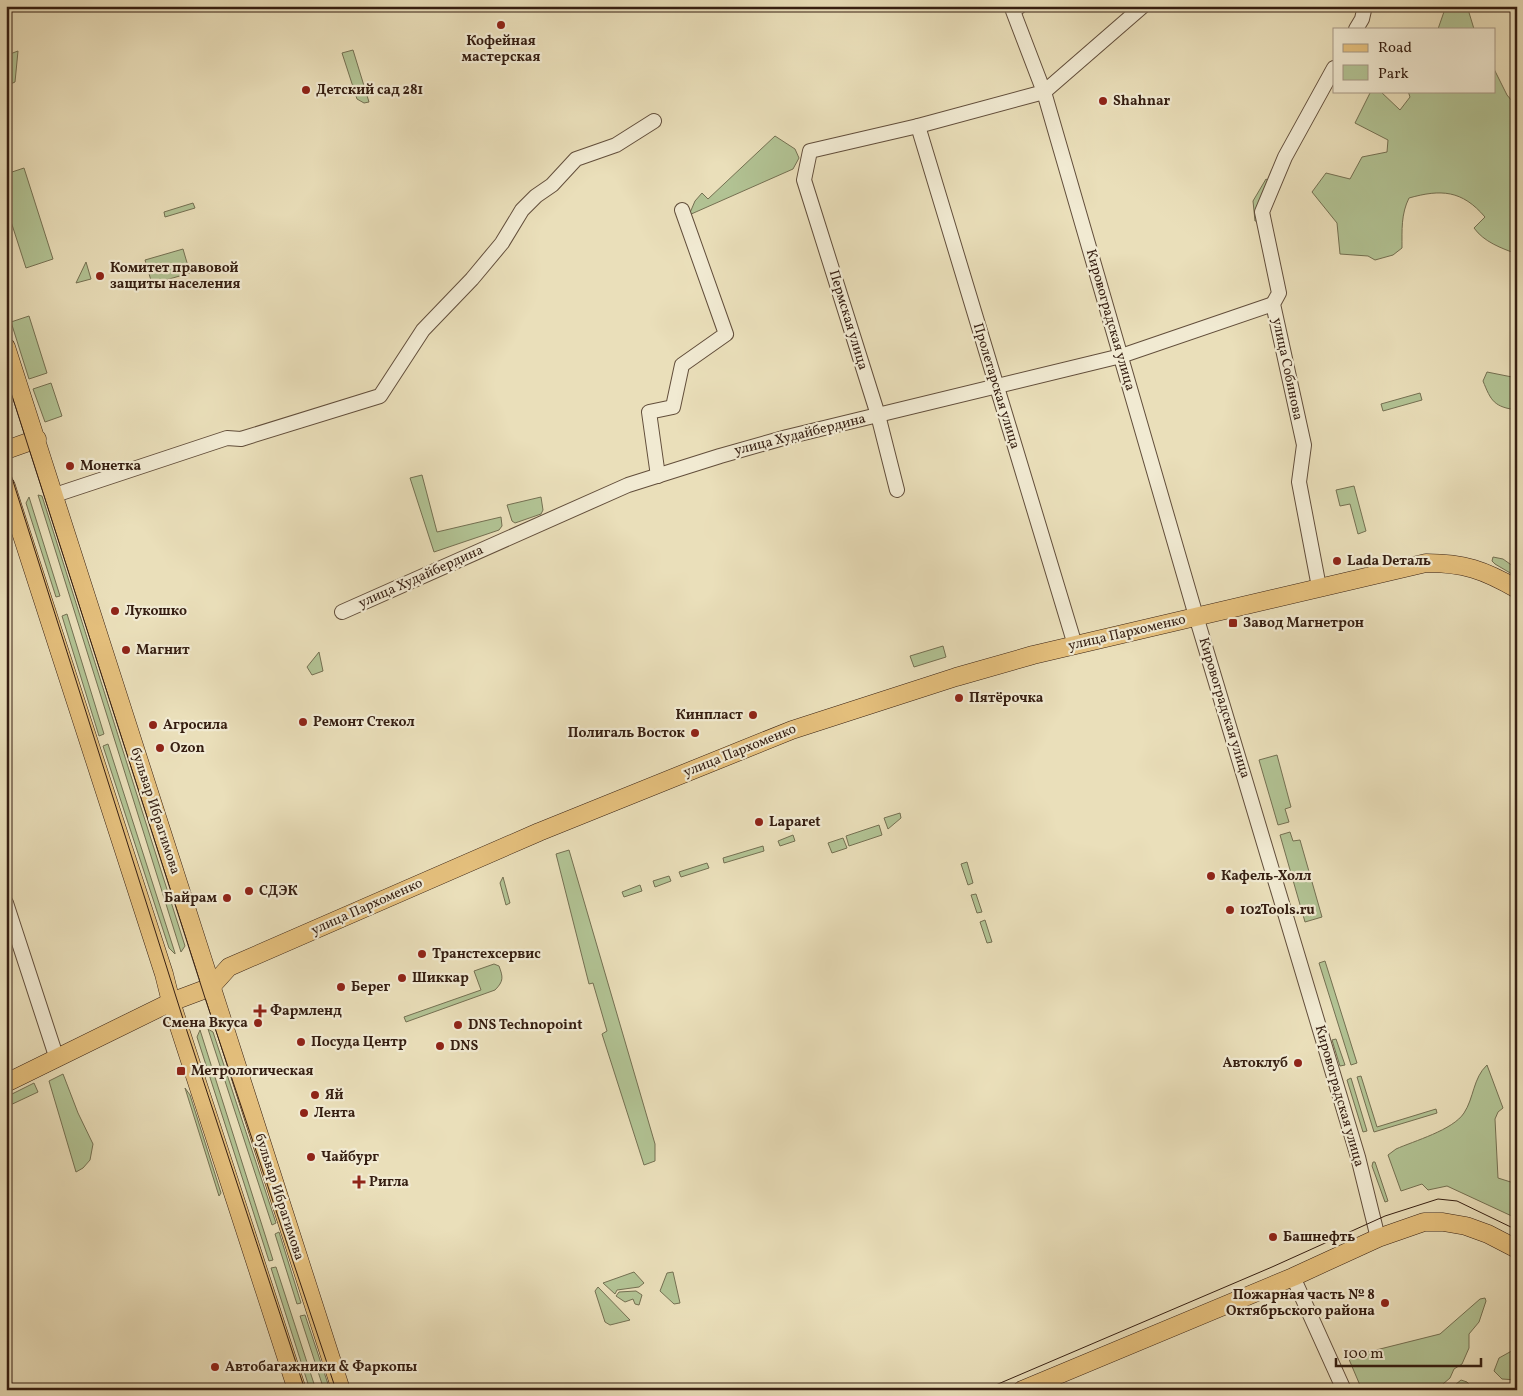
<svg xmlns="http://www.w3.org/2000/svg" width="1523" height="1396" font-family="Vollkorn,serif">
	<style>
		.green { fill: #b2c394; stroke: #747052 }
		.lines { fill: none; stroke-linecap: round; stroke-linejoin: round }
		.minor-casing { stroke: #624e3b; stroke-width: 16 }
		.major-casing { stroke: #351e11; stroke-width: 19 }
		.minor { stroke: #f1ead2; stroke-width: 14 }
		.major { stroke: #e5c07d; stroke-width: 18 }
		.tram { stroke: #351e11; stroke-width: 1 }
		.poi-dot { fill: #8f2418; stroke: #f1ead2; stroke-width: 2 }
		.labels { text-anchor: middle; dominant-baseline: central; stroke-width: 4.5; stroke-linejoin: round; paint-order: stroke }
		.poi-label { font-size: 14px; font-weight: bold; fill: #351e11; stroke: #f1ead2; text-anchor: start }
		.street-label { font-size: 14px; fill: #351e11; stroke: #f1ead2 }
	</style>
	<rect width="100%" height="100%" fill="#eadfba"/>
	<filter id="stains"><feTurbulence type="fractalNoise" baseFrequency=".004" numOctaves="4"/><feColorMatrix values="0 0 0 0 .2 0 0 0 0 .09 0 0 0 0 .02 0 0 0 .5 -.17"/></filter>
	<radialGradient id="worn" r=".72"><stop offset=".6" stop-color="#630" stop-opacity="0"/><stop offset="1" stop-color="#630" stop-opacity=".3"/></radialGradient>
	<g class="green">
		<path d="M1446,6H1467L1474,29H1438Z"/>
		<path d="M353,50L369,102L364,103L357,99L342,53Z"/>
		<path d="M18,51L15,82L6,86V59L11,57L10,54Z"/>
		<path d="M1494,69L1507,95L1517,107V254C1501,248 1484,242 1474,228L1485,217C1462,190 1441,189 1409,198C1401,214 1402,230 1402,248L1393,255L1375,260L1368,256L1340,254L1337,223L1312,192L1326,173L1350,179L1362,157L1387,152L1388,140L1355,123L1371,91H1380L1400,110L1410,97L1408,91H1494Z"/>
		<path d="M775,136L795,149L799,158L793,169L689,215L695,201L702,193L708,199Z"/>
		<path d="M24,168L53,259L26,268L6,206V174Z"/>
		<path d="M1266,179L1273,183L1261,221H1255L1253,201Z"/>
		<path d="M193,203L195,208L165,217L164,212Z"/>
		<path d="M183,249L190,273L152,284L145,260Z"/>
		<path d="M86,262L91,279L76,283Z"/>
		<path d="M29,316L47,373L29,379L11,322Z"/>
		<path d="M1487,372L1517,378V410C1494,407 1491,401 1483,381Z"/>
		<path d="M51,383L62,416L45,422L33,389Z"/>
		<path d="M1420,393L1422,400L1383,411L1381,404Z"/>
		<path d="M422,475L437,532L501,517L502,526L499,530L434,552L410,478Z"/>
		<path d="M1354,486L1366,531L1358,534L1350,504L1340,506L1336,490Z"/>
		<path d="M38,495L42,496L185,946L181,952Z"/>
		<path d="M29,497L60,596L56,597L26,503Z"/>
		<path d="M541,497L543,510L541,514L515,523L512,521L507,505Z"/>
		<path d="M1493,557L1503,559L1517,569V577L1495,564L1492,561Z"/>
		<path d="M67,614L104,734L99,736L62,616Z"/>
		<path d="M943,646L946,657L914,667L910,656Z"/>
		<path d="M319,652L323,671L312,675L307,667Z"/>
		<path d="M108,744L175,953V954L169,948L103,746Z"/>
		<path d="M1277,755L1291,807L1285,809L1289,822L1278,825L1259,760Z"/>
		<path d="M900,813L901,818L888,829L884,818Z"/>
		<path d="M879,825L882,835L849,846L846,836Z"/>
		<path d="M1290,832L1293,841L1300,840L1322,917L1305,922L1280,835Z"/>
		<path d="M793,835L795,841L780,846L778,841Z"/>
		<path d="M843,838L847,848L832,853L828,843Z"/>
		<path d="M763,846L764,851L724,863L723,858Z"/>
		<path d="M569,850L655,1144V1161L644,1165L602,1034L607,1031L593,983L589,984L556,854Z"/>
		<path d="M967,862L973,883L968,885L961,864Z"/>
		<path d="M707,863L709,868L681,877L679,872Z"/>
		<path d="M669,876L671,881L655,887L653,881Z"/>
		<path d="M503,877L510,903L506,905L500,883Z"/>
		<path d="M640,885L642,891L624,897L622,892Z"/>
		<path d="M976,894L982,912L977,913L971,895Z"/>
		<path d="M985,920L992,942L987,943L980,922Z"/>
		<path d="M1325,961L1357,1063L1351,1065L1319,963Z"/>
		<path d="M494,964L499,966C503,977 504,981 495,990L406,1022L404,1017L481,990L474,971Z"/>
		<path d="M208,1029L213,1032L276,1223L272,1225Z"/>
		<path d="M200,1030L273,1260L269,1261L197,1037Z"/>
		<path d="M1336,1039L1345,1065L1340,1066L1332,1040Z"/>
		<path d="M1487,1065L1503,1108L1498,1112L1495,1119L1498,1178L1517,1184L1516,1218L1447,1186L1428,1190L1422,1184L1401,1191L1388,1155L1396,1149C1414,1141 1453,1130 1464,1113C1474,1098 1473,1078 1487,1065Z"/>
		<path d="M63,1074L78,1113L93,1144L90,1160L83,1168L76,1172L49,1081Z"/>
		<path d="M1361,1076L1377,1127L1436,1109L1437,1113L1374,1132L1357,1077Z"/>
		<path d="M1351,1078L1367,1131L1363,1132L1347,1080Z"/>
		<path d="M34,1083L38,1092L6,1107V1097Z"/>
		<path d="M185,1088L190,1095L221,1193L219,1196Z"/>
		<path d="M1373,1162H1375L1388,1201L1385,1202L1372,1166Z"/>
		<path d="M279,1232L301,1303L297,1304L275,1234Z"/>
		<path d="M276,1267L316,1390H310L271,1268Z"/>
		<path d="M634,1272L644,1283L639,1287L617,1290L615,1294L603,1283Z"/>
		<path d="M673,1272L680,1303L674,1304L660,1291L667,1273Z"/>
		<path d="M598,1287L630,1320L610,1325L605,1322L595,1291Z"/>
		<path d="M636,1291L642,1295L639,1305L635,1304L633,1299L625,1302L616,1296L619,1292Z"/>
		<path d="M1485,1298L1486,1301L1479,1322L1469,1334V1348L1462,1364L1454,1369L1450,1378L1436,1390H1362L1348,1357L1440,1334L1480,1299Z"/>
		<path d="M305,1315L330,1390H324L300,1316Z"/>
		<path d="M1517,1348V1380L1502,1379L1494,1371L1499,1358Z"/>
		<path d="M1461,1380L1467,1382L1474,1390H1449Z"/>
	</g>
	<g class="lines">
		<defs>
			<g id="minor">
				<path d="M1020,6L1013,11L1044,92L1196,616L1358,1157L1378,1238"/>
				<path d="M1356,29L1362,19L1365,6"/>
				<path d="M918,126L1075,645"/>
				<path d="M658,476L649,412L673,407L682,365L726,334L682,210"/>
				<path d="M897,490L878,415L804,180L810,151L918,126L1044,92L1143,6"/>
				<path d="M55,495L227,438L241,439L380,396L423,330L472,279L502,243L522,210L536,196L552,185L576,159L616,145L654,121"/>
				<path d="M1319,587L1299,482L1304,445L1273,304L1279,293L1262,212L1285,157L1334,68"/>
				<path d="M342,612L628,485L720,456L787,437L1121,356L1273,304"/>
				<path d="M6,903L57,1059"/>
				<path d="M1293,1277L1344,1390"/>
			</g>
			<g id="major">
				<path d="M6,347L341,1390"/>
				<path d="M6,450L37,439"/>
				<path d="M6,486L164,974L171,1002L297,1390"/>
				<path d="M6,1083L171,1002L211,987L229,967L539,832L792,730L956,677L1033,655L1426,563C1464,563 1484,570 1517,589"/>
				<path d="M1022,1390L1293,1277L1378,1238L1424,1222H1443L1466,1226L1488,1234L1517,1249"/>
			</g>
		</defs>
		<use href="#minor" class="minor-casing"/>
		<use href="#major" class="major-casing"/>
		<use href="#minor" class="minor"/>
		<use href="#major" class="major"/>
		<g class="tram">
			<path d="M6,377L206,1001L336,1390"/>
			<path d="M6,459L184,1022L305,1390"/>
			<path d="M984,1390L1272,1267L1385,1216L1438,1199L1457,1201L1517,1230"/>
		</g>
	</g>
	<g class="poi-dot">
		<circle cx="501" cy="25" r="5"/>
		<circle cx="306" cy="90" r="5"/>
		<circle cx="1103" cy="101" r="5"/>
		<circle cx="100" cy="276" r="5"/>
		<circle cx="70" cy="466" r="5"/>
		<circle cx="1337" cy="561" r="5"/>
		<circle cx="115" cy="611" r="5"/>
		<rect x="1228" y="618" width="10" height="10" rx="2.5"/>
		<circle cx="126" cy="650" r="5"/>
		<circle cx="959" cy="698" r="5"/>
		<circle cx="753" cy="715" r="5"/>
		<circle cx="303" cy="722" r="5"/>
		<circle cx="153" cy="725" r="5"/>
		<circle cx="695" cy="733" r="5"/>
		<circle cx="160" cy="748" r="5"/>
		<circle cx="759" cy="822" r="5"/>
		<circle cx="1211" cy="876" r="5"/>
		<circle cx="249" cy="891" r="5"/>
		<circle cx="227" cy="898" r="5"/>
		<circle cx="1230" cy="910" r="5"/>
		<circle cx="422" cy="954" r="5"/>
		<circle cx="402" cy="978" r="5"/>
		<circle cx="341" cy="987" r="5"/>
		<path d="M257.5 1003.5h5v5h5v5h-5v5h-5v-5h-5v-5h5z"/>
		<circle cx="258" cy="1023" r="5"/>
		<circle cx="458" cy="1025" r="5"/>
		<circle cx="301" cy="1042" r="5"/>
		<circle cx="440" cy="1046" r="5"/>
		<circle cx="1298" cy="1063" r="5"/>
		<rect x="176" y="1066" width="10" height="10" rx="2.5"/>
		<circle cx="315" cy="1095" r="5"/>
		<circle cx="304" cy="1113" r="5"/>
		<circle cx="311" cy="1157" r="5"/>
		<path d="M356.5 1174.5h5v5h5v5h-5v5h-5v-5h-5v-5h5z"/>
		<circle cx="1273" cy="1237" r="5"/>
		<circle cx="1385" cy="1303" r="5"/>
		<circle cx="215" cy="1367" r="5"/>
	</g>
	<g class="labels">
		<g class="poi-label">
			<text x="501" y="41" text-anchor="middle">Кофейная<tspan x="501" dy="16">мастерская</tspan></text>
			<text x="316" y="90">Детский сад 281</text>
			<text x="1113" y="101">Shahnar</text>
			<text x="110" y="268">Комитет правовой<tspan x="110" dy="16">защиты населения</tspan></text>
			<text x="80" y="466">Монетка</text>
			<text x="1347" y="561">Lada Dеталь</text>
			<text x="125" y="611">Лукошко</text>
			<text x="1243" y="623">Завод Магнетрон</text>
			<text x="136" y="650">Магнит</text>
			<text x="969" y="698">Пятёрочка</text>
			<text x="743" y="715" text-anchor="end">Кинпласт</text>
			<text x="313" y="722">Ремонт Стекол</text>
			<text x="163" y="725">Агросила</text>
			<text x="685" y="733" text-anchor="end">Полигаль Восток</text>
			<text x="170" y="748">Ozon</text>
			<text x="769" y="822">Laparet</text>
			<text x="1221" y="876">Кафель-Холл</text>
			<text x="259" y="891">СДЭК</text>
			<text x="217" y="898" text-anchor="end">Байрам</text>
			<text x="1240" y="910">102Tools.ru</text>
			<text x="432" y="954">Транстехсервис</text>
			<text x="412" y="978">Шиккар</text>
			<text x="351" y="987">Берег</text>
			<text x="270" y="1011">Фармленд</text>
			<text x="248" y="1023" text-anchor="end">Смена Вкуса</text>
			<text x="468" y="1025">DNS Technopoint</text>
			<text x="311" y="1042">Посуда Центр</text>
			<text x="450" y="1046">DNS</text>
			<text x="1288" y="1063" text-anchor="end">Автоклуб</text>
			<text x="191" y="1071">Метрологическая</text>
			<text x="325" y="1095">Яй</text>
			<text x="314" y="1113">Лента</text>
			<text x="321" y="1157">Чайбург</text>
			<text x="369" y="1182">Ригла</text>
			<text x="1283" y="1237">Башнефть</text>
			<text x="1375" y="1295" text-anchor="end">Пожарная часть № 8<tspan x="1375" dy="16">Октябрьского района</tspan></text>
			<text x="225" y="1367">Автобагажники &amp; Фаркопы</text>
		</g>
		<g class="street-label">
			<text transform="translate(848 320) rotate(73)">Пермская улица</text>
			<text transform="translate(1110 320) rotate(74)">Кировоградская улица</text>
			<text transform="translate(1287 369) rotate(78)">улица Собинова</text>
			<text transform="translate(996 386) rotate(73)">Пролетарская улица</text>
			<text transform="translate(800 435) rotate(-14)">улица Худайбердина</text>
			<text transform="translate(421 577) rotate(-24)">улица Худайбердина</text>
			<text transform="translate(1127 633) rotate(-13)">улица Пархоменко</text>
			<text transform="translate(1224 708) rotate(73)">Кировоградская улица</text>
			<text transform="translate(740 751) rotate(-22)">улица Пархоменко</text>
			<text transform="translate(155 811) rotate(72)">бульвар Ибрагимова</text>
			<text transform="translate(367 907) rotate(-24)">улица Пархоменко</text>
			<text transform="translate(1339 1096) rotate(74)">Кировоградская улица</text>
			<text transform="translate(279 1197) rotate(72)">бульвар Ибрагимова</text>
		</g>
	</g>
	<rect width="1523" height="1396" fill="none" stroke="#eadfba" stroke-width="25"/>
	<rect x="8" y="8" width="1508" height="1381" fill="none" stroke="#351e11" stroke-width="2.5"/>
	<rect x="12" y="12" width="1498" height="1371" fill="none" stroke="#351e11"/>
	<rect x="1333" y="28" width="162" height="65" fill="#f1ead2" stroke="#a69885"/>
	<rect x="1343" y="44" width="25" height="8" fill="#e5c07d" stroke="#a69885"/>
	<text x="1378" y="52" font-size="15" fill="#351e11">Road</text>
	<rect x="1343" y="65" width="25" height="15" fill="#b2c394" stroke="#a69885"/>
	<text x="1378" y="78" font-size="15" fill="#351e11">Park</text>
	<path d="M1336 1358v8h145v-8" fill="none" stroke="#351e11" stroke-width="2.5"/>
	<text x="1343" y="1358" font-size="15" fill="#351e11" stroke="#f1ead2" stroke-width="4" paint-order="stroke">100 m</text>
	<rect width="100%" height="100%" filter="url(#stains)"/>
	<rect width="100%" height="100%" fill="url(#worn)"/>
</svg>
